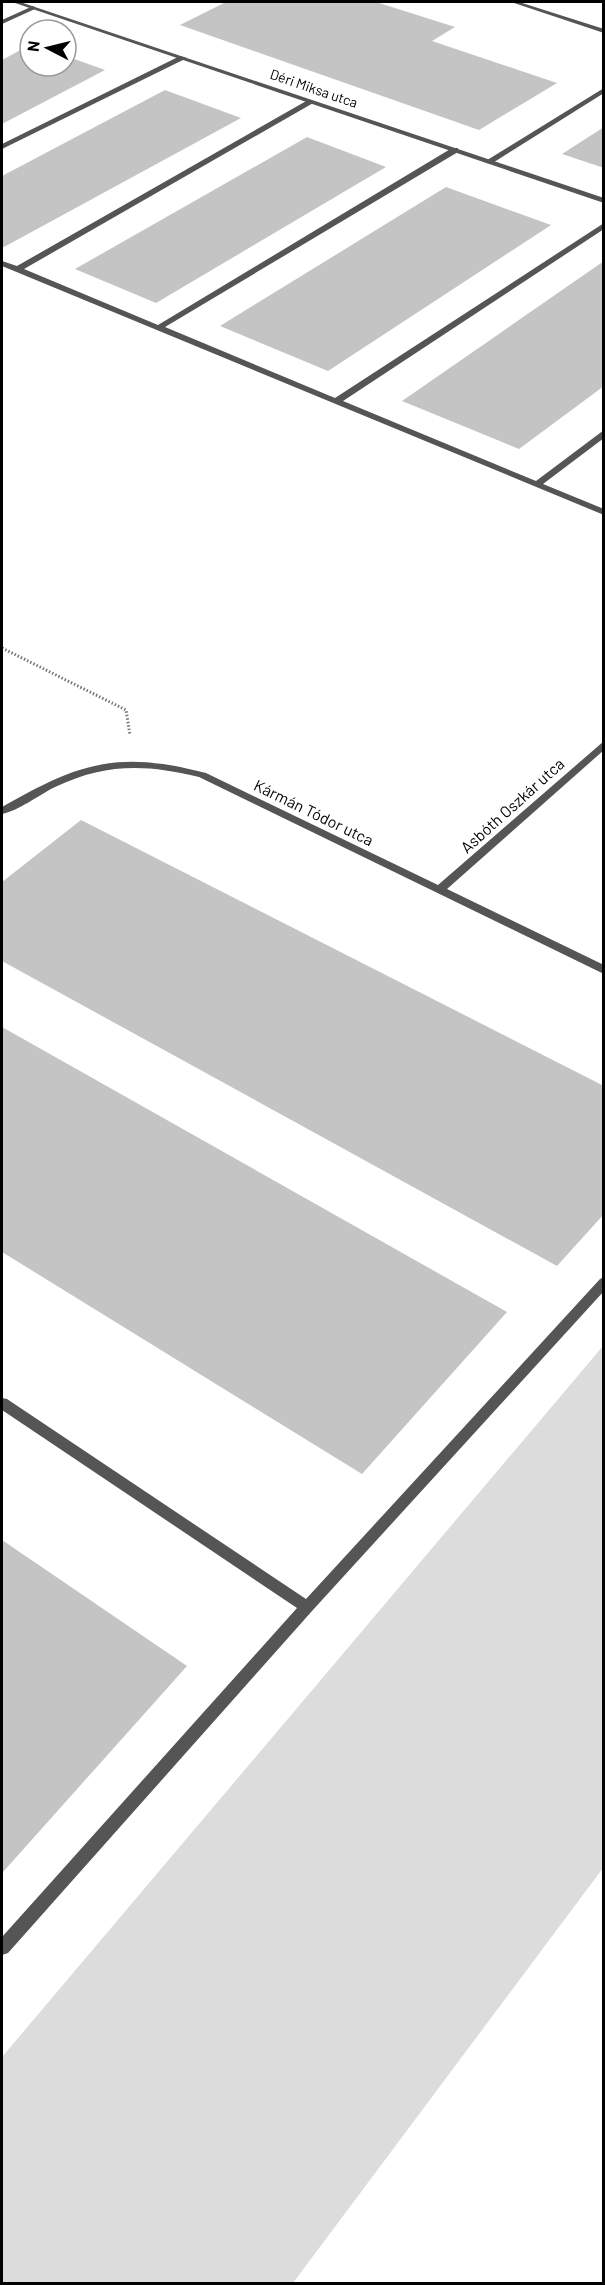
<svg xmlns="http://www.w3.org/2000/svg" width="605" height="2285" font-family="Barlow,sans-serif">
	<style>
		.green { fill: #dcdcdc }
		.building { fill: #c4c4c4 }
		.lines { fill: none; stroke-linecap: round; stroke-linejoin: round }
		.path { stroke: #777; stroke-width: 3; stroke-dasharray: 1.5 2; stroke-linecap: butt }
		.lane { fill: #555; fill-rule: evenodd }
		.street { fill: #555; fill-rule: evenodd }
		.labels { text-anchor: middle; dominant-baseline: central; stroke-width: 4.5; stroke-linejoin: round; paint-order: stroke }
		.far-street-label { font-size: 14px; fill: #000; stroke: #fff }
		.street-label { font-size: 16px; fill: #000; stroke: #fff }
	</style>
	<rect width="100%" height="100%" fill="#fff"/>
	<path class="green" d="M603,1346V1868L293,2283H2V2057Z"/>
	<g class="building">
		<path d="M226,2H376L455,27L432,41L557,83L479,130L180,25Z"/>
		<path d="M30,45V66H66V56L105,70L2,124V60Z"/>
		<path d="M165,90L241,118L4,247L2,246V176Z"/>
		<path d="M604,127V168L562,154Z"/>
		<path d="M307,137L386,167L156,303L75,269Z"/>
		<path d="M446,187L551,225L328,371L220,326Z"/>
		<path d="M604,261V386L519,449L402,401Z"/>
		<path d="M81,820L604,1086V1214L557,1266L2,961V882Z"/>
		<path d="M2,1027L507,1312L362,1474L2,1252Z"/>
		<path d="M2,1540L187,1666L3,1872L2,1871Z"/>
	</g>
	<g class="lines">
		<path class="path" d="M2,648L126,710L130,735"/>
		<g class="lane">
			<path d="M511,2H519L604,29V33Z"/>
			<path d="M33,6L36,8L35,9L2,24V20Z"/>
			<path d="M180,56L187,58L2,149V144Z"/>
			<path d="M604,88V93L491,164L484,162Z"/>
			<path d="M308,100L315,102L24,269L158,325L452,148H458V152L165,327L335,398L604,223V229L343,401L536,481L604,430V438L543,484L604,509V515L2,266V261L17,266Z"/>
			<path d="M604,1277V1291L312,1611L8,1953L2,1955V1937L297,1608L2,1410V1398L7,1399L306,1599L600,1279Z"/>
		</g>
		<g class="street">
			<path d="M12,2H20L604,198V203Z"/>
			<path d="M604,741V750L447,889L604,965V974L199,777C146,764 105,763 55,787C39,795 18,811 2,814V807C79,763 117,750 206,773L438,885Z"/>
		</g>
	</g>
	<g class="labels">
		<g class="far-street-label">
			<text transform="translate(314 88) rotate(19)">Déri Miksa utca</text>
		</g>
		<g class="street-label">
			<text transform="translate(512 805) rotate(-42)">Asbóth Oszkár utca</text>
			<text transform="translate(314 812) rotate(26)">Kármán Tódor utca</text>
		</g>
	</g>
	<rect width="605" height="2285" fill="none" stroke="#000000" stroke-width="6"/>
	<g transform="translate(48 48) rotate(277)"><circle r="28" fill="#ffffff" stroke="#999999" stroke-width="1.5"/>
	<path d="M0-4.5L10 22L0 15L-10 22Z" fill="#000000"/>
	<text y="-9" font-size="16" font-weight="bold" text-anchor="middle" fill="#000000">N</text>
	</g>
</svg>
